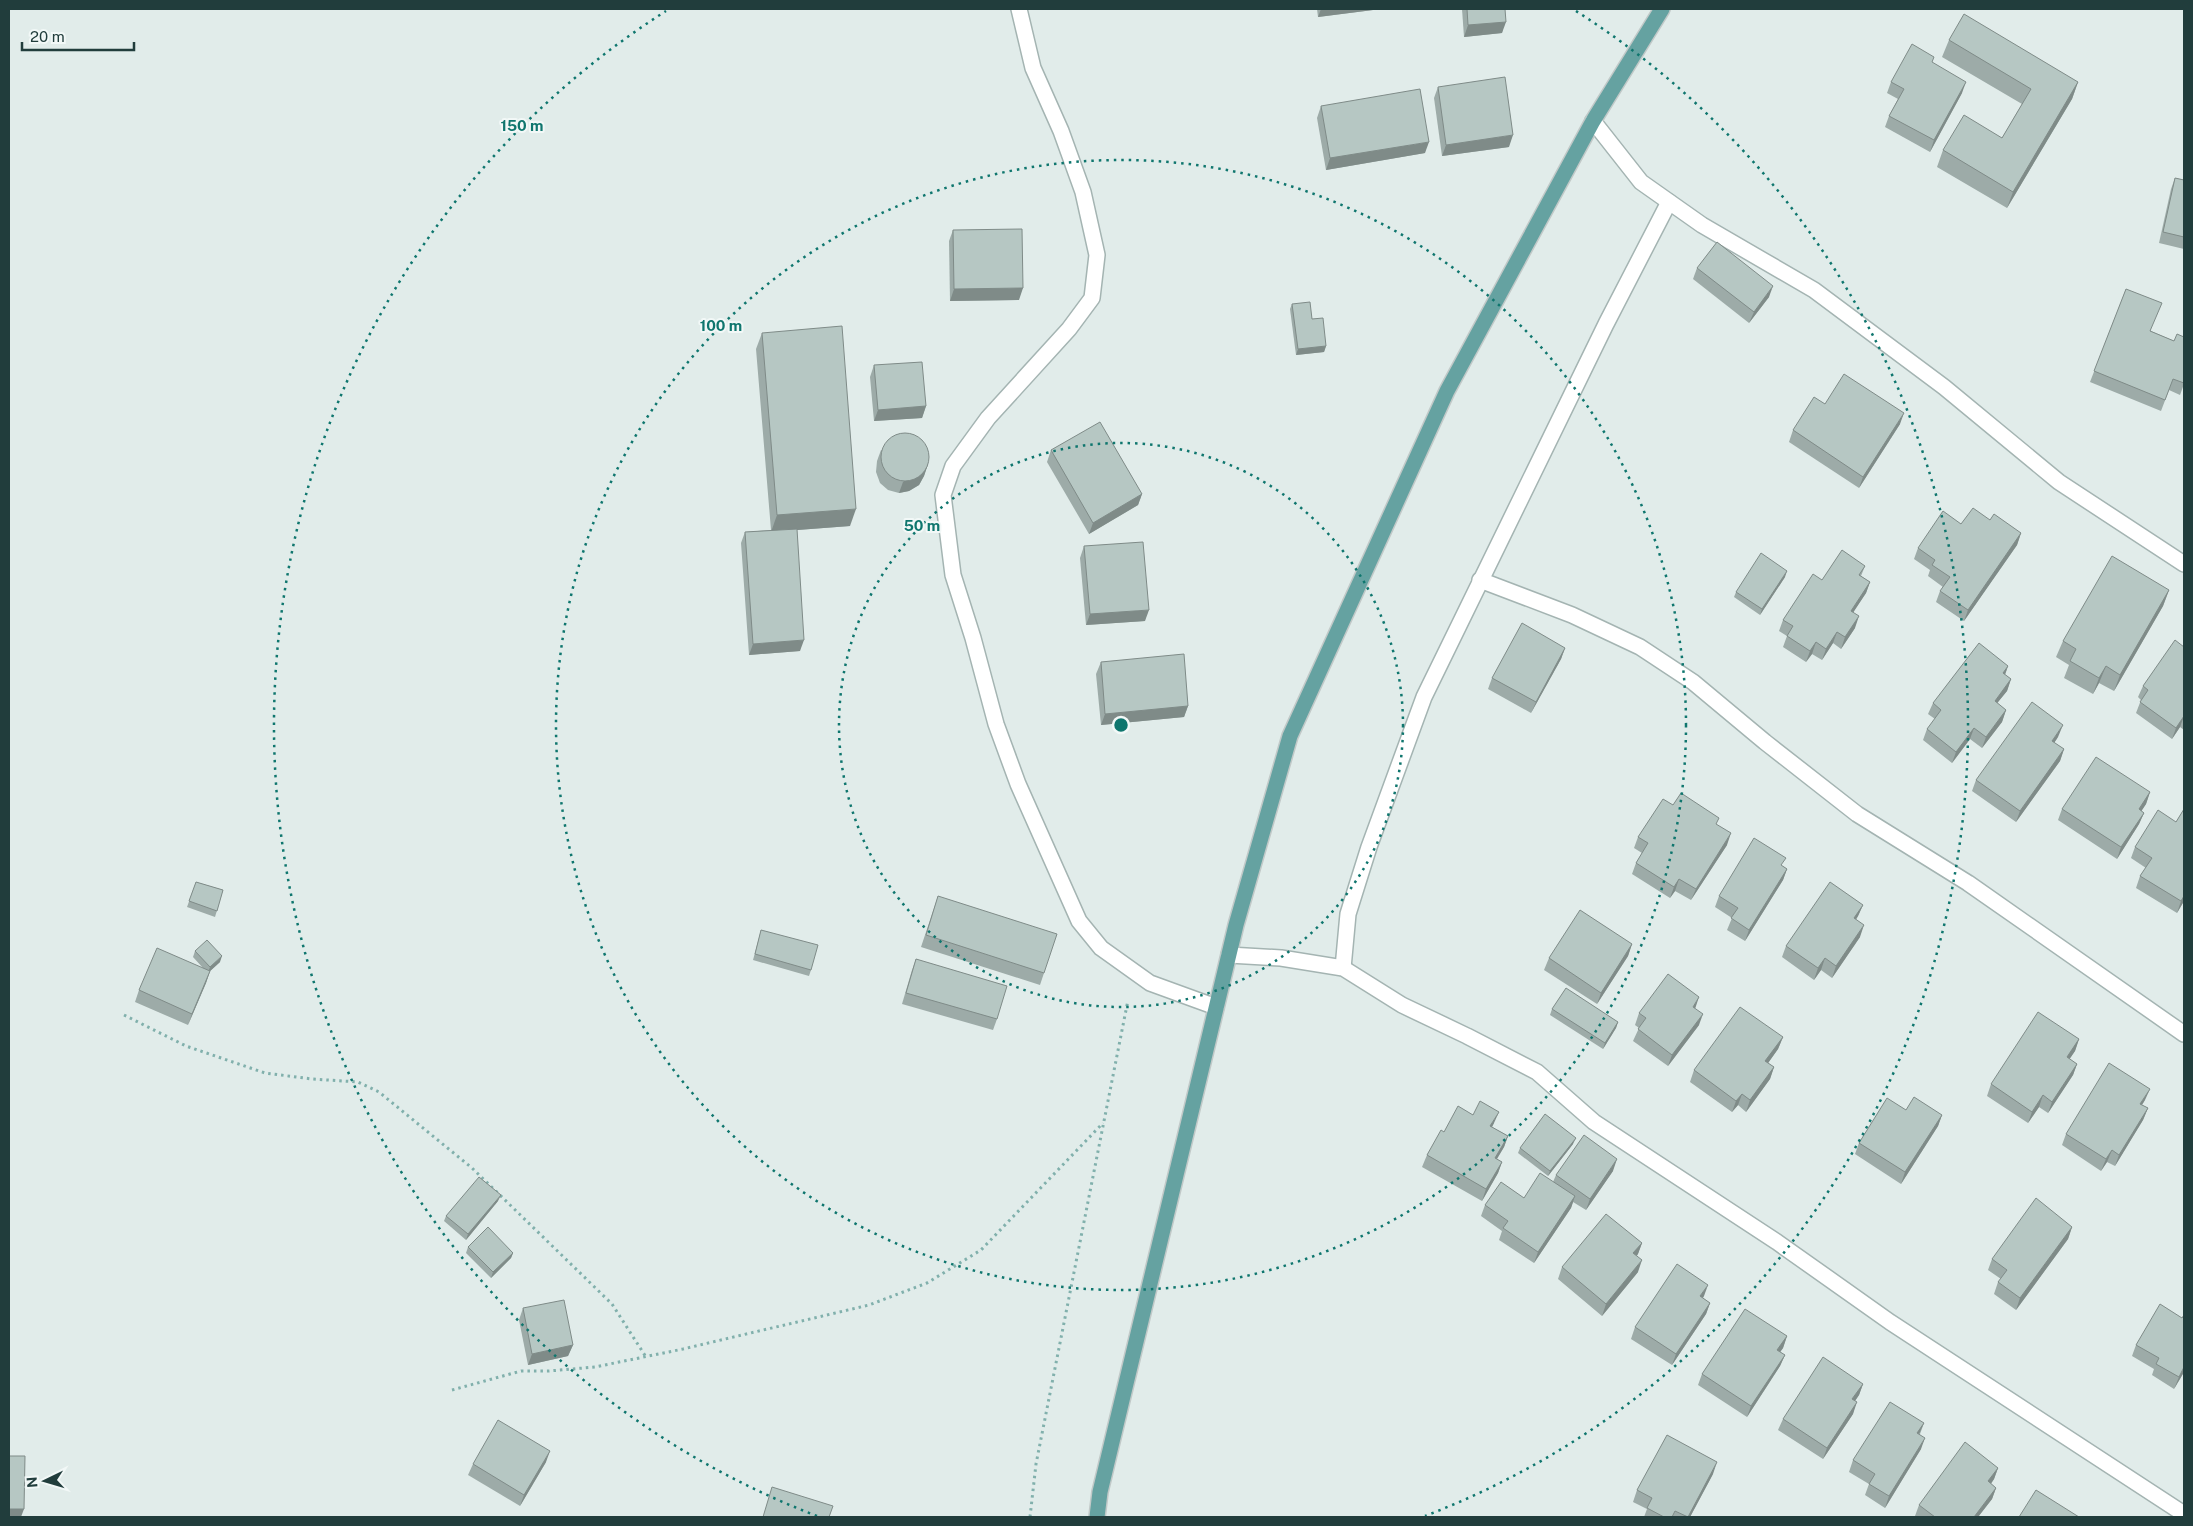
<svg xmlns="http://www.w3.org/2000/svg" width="2193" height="1526" font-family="'Public Sans',sans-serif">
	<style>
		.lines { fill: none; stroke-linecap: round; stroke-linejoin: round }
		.lane-casing { stroke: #a4b4b2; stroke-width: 18 }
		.street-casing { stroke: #a4b4b2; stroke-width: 18 }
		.primary-casing { stroke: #c1c9c8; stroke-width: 18 }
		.path { stroke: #81b0ac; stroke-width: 3; stroke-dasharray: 2.5 4; stroke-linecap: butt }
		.lane { stroke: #fff; stroke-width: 15 }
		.street { stroke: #fff; stroke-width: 15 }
		.primary { stroke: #65a2a1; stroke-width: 15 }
		.wall { fill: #9daba8 }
		.shaded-wall { fill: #7f8b88 }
		.building { fill: #b6c7c3; stroke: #7f8b88 }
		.ring { fill: none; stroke: #0f766e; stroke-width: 2.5; stroke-dasharray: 2.5 5 }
		.centre { fill: #0f766e; stroke: #f2f8f7; stroke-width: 2.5 }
		.ring-label { font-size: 15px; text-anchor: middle; font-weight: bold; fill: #0f766e; stroke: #f2f8f7; stroke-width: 4; stroke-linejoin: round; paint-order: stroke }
	</style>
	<rect width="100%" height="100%" fill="#e1ecea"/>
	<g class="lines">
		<defs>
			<path id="lane" d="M1019,9L1033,68L1061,131L1083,192L1097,255L1092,298L1069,329L988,418L953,466L943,495L953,575L973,638L996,724L1018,784L1079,921L1101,948L1150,983L1216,1007"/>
			<g id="street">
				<path d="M1593,121L1641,182L1702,225L1814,290L1944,387L2059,482L2184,564"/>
				<path d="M1480,580L1572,615L1640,647L1693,682L1765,742L1857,814L1968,883L2184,1034"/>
				<path d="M1229,955L1281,958L1343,968L1402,1005L1467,1036L1537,1072L1594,1122L1777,1242L1890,1322L2184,1514"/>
				<path d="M1343,968L1348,914L1369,847L1424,697L1606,324L1669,202"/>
			</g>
			<path id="primary" d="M1097,1517L1100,1492L1236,925L1290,736L1447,391L1593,121L1662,9"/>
		</defs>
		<use href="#lane" class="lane-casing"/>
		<use href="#street" class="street-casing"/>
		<use href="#primary" class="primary-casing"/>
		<g class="path">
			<path d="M124,1015L186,1046L265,1073L312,1079L358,1082L379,1092L472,1168L612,1304L646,1357"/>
			<path d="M452,1390L521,1371H549L595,1367L683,1349L869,1305L927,1283L981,1250L1103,1123"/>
			<path d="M1030,1517L1036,1464L1128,1000"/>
		</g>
		<use href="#lane" class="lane"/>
		<use href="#street" class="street"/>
		<use href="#primary" class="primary"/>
	</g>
	<g class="wall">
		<path d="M1317,9H1373V10L1318,17Z"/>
		<path d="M1462,9H1505L1502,33L1464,37Z"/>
		<path d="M1949,40L2078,82L2072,99L2007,208L1937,167L1943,150L2002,138L2022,104L1942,57Z"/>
		<path d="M1932,63L1962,93L1930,152L1885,127L1889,116L1898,99L1887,93L1891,82Z"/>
		<path d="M1438,87L1509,147L1442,156L1434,98Z"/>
		<path d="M1321,106L1425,153L1326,170L1317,118Z"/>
		<path d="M2175,178L2184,180V249L2159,243L2171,189Z"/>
		<path d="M953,230L1019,300L950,301L949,241Z"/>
		<path d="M1697,268L1769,297L1749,323L1693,279Z"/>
		<path d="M2126,289L2151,331L2174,341L2184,337V384L2180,395L2169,390L2161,411L2090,382Z"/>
		<path d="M1292,304L1312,319L1326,346L1324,352L1296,355L1290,309Z"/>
		<path d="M762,333L850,526L797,530L800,651L749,655L741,543L745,532L771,530L756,349Z"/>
		<path d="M874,365L926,406L922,418L874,421L870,377Z"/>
		<path d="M1825,404L1900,424L1859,488L1789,442L1793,430Z"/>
		<path d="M881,450L928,464L924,476L919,485L909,491L899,493L888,490L880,483L876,472L877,461Z"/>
		<path d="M1051,450L1142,494L1138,505L1089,534L1047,462Z"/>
		<path d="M1990,520L2021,533L2017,545L1964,621L1936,602L1940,591L1943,587L1928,576L1930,570L1914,559L1918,548L1961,524Z"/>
		<path d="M1084,546L1145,621L1086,625L1080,558Z"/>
		<path d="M1865,566L1861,576L1870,582L1866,593L1853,612L1855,628L1841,649L1833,643L1822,660L1812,654L1806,662L1783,647L1787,636L1779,631L1783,620L1822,580Z"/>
		<path d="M1785,577L1760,615L1734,597L1736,592Z"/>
		<path d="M2169,590L2163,606L2114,691L2099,683L2093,694L2064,678L2069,665L2056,657L2063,641Z"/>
		<path d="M2184,647V730L2180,727L2172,739L2136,713L2141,700L2138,697L2143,686Z"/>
		<path d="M1565,648L1561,659L1531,713L1488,689L1492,678Z"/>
		<path d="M1101,662L1188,706L1184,717L1101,725L1096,674Z"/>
		<path d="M2008,666L2005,675L2011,679L2007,691L1997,703L2006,710L2002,722L1982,748L1970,739L1952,763L1923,740L1927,729L1935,719L1928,714L1933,703Z"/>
		<path d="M2058,737L2054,743L2064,749L2060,761L2016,822L1972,791L1976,780Z"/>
		<path d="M2150,792L2146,804L2141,811L2144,813L2139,824L2117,859L2058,820L2062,809Z"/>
		<path d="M1673,805L1717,825L1727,845L1691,900L1675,891L1670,898L1632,874L1636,863L1642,853L1634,848L1638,837Z"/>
		<path d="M2184,809V901L2177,913L2136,888L2140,876L2146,868L2131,858L2135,847L2176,822Z"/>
		<path d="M1783,866L1787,869L1783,880L1745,941L1727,930L1732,918L1715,907L1719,896Z"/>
		<path d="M196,882L223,890L215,917L187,907Z"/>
		<path d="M938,896L1044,973L1040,985L921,947Z"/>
		<path d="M1863,905L1858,916L1856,920L1860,937L1832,978L1821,970L1814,980L1782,957L1786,946Z"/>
		<path d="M761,930L811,970L809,976L753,960Z"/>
		<path d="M1632,944L1628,956L1597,1004L1544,970L1549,958Z"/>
		<path d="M195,951L220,962L210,971L206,983L188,1025L135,1002L139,990L203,968L193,957Z"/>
		<path d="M916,959L997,1019L993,1030L902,1004L912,970Z"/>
		<path d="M1552,1009L1618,1022L1616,1028L1603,1049L1550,1015Z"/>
		<path d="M1695,1009L1699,1025L1668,1066L1633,1041L1639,1028L1635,1025L1639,1013Z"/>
		<path d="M1783,1037L1778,1049L1768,1063L1774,1067L1770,1079L1746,1112L1738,1105L1732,1112L1690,1082L1694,1070Z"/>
		<path d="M2079,1039L2075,1051L2069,1059L2077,1064L2073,1075L2048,1113L2039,1107L2028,1123L1987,1096L1991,1084Z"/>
		<path d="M2145,1100L2142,1105L2148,1108L2143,1120L2115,1166L2107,1162L2101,1171L2062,1145L2066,1134Z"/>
		<path d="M1906,1110L1942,1115L1938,1126L1901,1184L1855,1154L1859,1143Z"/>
		<path d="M1473,1115L1494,1123L1492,1127L1508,1136L1504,1147L1497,1159L1502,1162L1498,1173L1482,1201L1422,1167L1427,1155L1444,1132Z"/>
		<path d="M1573,1144L1548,1176L1518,1153L1520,1148Z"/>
		<path d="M1613,1171L1586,1210L1573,1202L1571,1208L1534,1263L1499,1240L1502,1231L1481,1216L1485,1205L1524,1198L1553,1182L1556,1175Z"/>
		<path d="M498,1201L466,1240L444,1221L446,1216Z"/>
		<path d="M2072,1227L2068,1239L2016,1310L1994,1294L1998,1282L2001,1279L1988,1270L1992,1259Z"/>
		<path d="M1642,1243L1637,1256L1638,1272L1602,1316L1558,1279L1562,1267Z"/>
		<path d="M468,1247L513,1253L511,1258L491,1278L466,1253Z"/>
		<path d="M1704,1296L1703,1298L1710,1303L1706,1314L1672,1365L1631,1339L1635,1327Z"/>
		<path d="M523,1308L573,1345L568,1356L528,1365L519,1320Z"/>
		<path d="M2184,1315V1372L2174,1389L2152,1375L2154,1369L2132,1356L2136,1345L2182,1318Z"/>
		<path d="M1787,1336L1783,1348L1780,1352L1785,1355L1780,1366L1747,1417L1698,1385L1702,1374Z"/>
		<path d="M1863,1384L1859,1395L1855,1401L1853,1414L1823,1459L1778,1430L1783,1419Z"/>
		<path d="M1924,1423L1920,1434L1921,1449L1885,1508L1865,1495L1869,1484L1849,1472L1853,1460Z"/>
		<path d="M546,1462L520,1506L468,1475L473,1464Z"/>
		<path d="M1998,1468L1994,1479L1991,1484L1996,1488L1992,1499L1978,1517H1916L1915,1516L1919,1505Z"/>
		<path d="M1713,1474L1690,1517H1644L1647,1509L1633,1502L1637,1490Z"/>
	</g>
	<g class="shaded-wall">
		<path d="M1321,9H1373V10L1318,17Z"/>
		<path d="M1506,22L1502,33L1464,37L1468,25Z"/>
		<path d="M1966,82L1962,93L1930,152L1934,140Z"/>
		<path d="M2078,82L2072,99L2007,208L2013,192Z"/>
		<path d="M1513,135L1509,147L1442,156L1446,145Z"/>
		<path d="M1429,142L1425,153L1326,170L1330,158Z"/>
		<path d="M1773,286L1769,297L1749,323L1754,312Z"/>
		<path d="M1023,288L1019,300L950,301L954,289Z"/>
		<path d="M1326,346L1324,352L1296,355L1298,349Z"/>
		<path d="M926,406L922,418L874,421L878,410Z"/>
		<path d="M1904,413L1900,424L1859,488L1863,477Z"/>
		<path d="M928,464L924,476L919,485L909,491L899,493L903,482Z"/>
		<path d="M1142,494L1138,505L1089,534L1093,523Z"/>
		<path d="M856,509L850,526L771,532L777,515Z"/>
		<path d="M2021,533L2017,545L1964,621L1968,610Z"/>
		<path d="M1787,571L1785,577L1760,615L1762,609Z"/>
		<path d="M1870,582L1866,593L1847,622L1851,611Z"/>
		<path d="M2169,590L2163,606L2114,691L2120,675Z"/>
		<path d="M1149,610L1145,621L1086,625L1090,614Z"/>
		<path d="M1859,616L1855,628L1841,649L1845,637Z"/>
		<path d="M1837,632L1833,643L1822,660L1826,649Z"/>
		<path d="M804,640L800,651L749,655L753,644Z"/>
		<path d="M1816,642L1812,654L1806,662L1810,651Z"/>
		<path d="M1565,648L1561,659L1531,713L1536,702Z"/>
		<path d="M2008,666L2004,677L2003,673Z"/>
		<path d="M2106,666L2099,683L2093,694L2099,678Z"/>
		<path d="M2011,679L2007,691L1990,712L1995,701Z"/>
		<path d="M1188,706L1184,717L1101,725L1105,714Z"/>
		<path d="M2006,710L2002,722L1982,748L1986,737Z"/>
		<path d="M2184,716L2180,727L2172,739L2176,728Z"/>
		<path d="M2063,725L2058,737L2048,752L2052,741Z"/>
		<path d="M1974,728L1970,739L1952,763L1956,752Z"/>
		<path d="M2064,749L2060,761L2016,822L2020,811Z"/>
		<path d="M2150,792L2146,804L2135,821L2139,809Z"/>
		<path d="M2144,813L2139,824L2117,859L2121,847Z"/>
		<path d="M1731,833L1727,845L1691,900L1696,889Z"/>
		<path d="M1787,869L1783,880L1745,941L1749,930Z"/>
		<path d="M1679,879L1675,891L1670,898L1674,887Z"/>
		<path d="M2184,896V901L2177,913L2181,901Z"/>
		<path d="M1863,905L1858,916L1849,929L1854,918Z"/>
		<path d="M1864,925L1860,937L1832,978L1836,966Z"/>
		<path d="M1632,944L1628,956L1597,1004L1601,993Z"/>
		<path d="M222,956L220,962L208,973L210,967Z"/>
		<path d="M1825,958L1821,970L1814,980L1818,968Z"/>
		<path d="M210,971L206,983L188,1025L192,1014Z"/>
		<path d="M1699,997L1695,1009L1693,1007Z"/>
		<path d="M1703,1014L1699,1025L1668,1066L1672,1055Z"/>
		<path d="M1618,1022L1616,1028L1603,1049L1605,1043Z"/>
		<path d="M1783,1037L1778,1049L1761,1073L1765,1061Z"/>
		<path d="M2079,1039L2075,1051L2063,1069L2067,1057Z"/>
		<path d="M2077,1064L2073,1075L2048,1113L2052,1102Z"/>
		<path d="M1774,1067L1770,1079L1746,1112L1750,1100Z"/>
		<path d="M2150,1089L2145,1100L2135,1115L2140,1104Z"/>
		<path d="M1742,1094L1738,1105L1732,1112L1736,1101Z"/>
		<path d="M2043,1095L2039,1107L2028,1123L2032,1112Z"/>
		<path d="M2148,1108L2143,1120L2115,1166L2119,1155Z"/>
		<path d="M1499,1112L1494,1123L1486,1138L1490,1126Z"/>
		<path d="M1942,1115L1938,1126L1901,1184L1905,1172Z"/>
		<path d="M1508,1136L1504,1147L1490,1170L1495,1158Z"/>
		<path d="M1576,1138L1573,1144L1548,1176L1550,1171Z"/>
		<path d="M2112,1150L2107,1162L2101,1171L2106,1159Z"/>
		<path d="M1617,1159L1613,1171L1586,1210L1590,1199Z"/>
		<path d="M1502,1162L1498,1173L1482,1201L1486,1189Z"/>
		<path d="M501,1195L498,1201L466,1240L468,1234Z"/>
		<path d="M1575,1196L1571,1208L1534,1263L1538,1252Z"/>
		<path d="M2072,1227L2068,1239L2016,1310L2020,1298Z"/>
		<path d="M1642,1243L1638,1254L1629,1264L1633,1253Z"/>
		<path d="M513,1253L511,1258L491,1278L493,1272Z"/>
		<path d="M1642,1260L1638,1272L1602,1316L1606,1304Z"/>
		<path d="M1708,1285L1704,1296L1696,1307L1700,1296Z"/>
		<path d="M1710,1303L1706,1314L1672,1365L1676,1354Z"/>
		<path d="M1787,1336L1783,1348L1773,1362L1777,1350Z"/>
		<path d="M573,1345L568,1356L528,1365L532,1354Z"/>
		<path d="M1785,1355L1780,1366L1747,1417L1751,1406Z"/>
		<path d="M2184,1367V1372L2174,1389L2179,1377Z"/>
		<path d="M1863,1384L1859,1395L1848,1411L1852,1399Z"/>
		<path d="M1857,1402L1853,1414L1823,1459L1827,1448Z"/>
		<path d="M1924,1423L1919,1434L1917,1433Z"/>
		<path d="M1925,1438L1921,1449L1885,1508L1889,1496Z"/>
		<path d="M550,1451L546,1462L520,1506L524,1495Z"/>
		<path d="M1717,1462L1713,1474L1690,1517H1688Z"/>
		<path d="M1998,1468L1994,1479L1984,1493L1988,1481Z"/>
		<path d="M1996,1488L1992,1499L1978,1517H1974Z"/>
		<path d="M9,1509H24L21,1517H9Z"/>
	</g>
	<g class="building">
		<path d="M1467,9H1505L1506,22L1468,25Z"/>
		<path d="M1964,14L2078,82L2013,192L1943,150L1964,115L2002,138L2031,89L1949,40Z"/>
		<path d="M1912,44L1934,57L1932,62L1966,82L1934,140L1889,116L1904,89L1891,82Z"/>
		<path d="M1505,77L1513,135L1446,145L1438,87Z"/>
		<path d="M1420,89L1429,142L1330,158L1321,106Z"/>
		<path d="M2175,178L2184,180V237L2163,232Z"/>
		<path d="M1022,229L1023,288L954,289L953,230Z"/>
		<path d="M1717,242L1773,286L1754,312L1697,268Z"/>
		<path d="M2126,289L2162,303L2150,331L2174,341L2177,334L2184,337V383L2173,379L2165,400L2094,371Z"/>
		<path d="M1310,302L1312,319L1323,318L1326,346L1298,349L1292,304Z"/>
		<path d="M842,326L856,509L777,515L762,333Z"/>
		<path d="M922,362L926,406L878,410L874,365Z"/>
		<path d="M1844,374L1904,413L1863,477L1793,430L1814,397L1825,404Z"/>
		<path d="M1100,422L1142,494L1093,523L1051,450Z"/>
		<circle cx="905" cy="457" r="24"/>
		<path d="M1973,508L1990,520L1994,514L2021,533L1968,610L1940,591L1950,577L1932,565L1935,560L1918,548L1943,511L1961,524Z"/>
		<path d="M797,529L804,640L753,644L745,532Z"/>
		<path d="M1143,542L1149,610L1090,614L1084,546Z"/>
		<path d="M1842,550L1865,566L1859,575L1870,582L1851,611L1859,616L1845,637L1837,632L1826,649L1816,642L1810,651L1787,636L1793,626L1783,620L1813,574L1822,580Z"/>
		<path d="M1761,553L1787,571L1762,609L1736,592Z"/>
		<path d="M2112,556L2169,590L2120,675L2106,666L2099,678L2070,661L2076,649L2063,641Z"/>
		<path d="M1522,623L1565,648L1536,702L1492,678Z"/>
		<path d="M2175,640L2184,647V716L2176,728L2140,702L2148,690L2143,686Z"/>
		<path d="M1979,643L2008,666L2003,673L2011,679L1995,701L2006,710L1986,737L1974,728L1956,752L1927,729L1941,710L1933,703Z"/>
		<path d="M1184,654L1188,706L1105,714L1101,662Z"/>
		<path d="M2032,702L2063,725L2052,741L2064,749L2020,811L1976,780Z"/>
		<path d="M2096,757L2150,792L2139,809L2144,813L2121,847L2062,809Z"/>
		<path d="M1681,793L1719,818L1716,824L1731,833L1696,889L1679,879L1674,887L1636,863L1648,843L1638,837L1663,799L1673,805Z"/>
		<path d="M2184,809V896L2181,901L2140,876L2152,858L2135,847L2158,810L2176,822Z"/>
		<path d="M1754,838L1786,858L1781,865L1787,869L1749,930L1731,918L1738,908L1719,896Z"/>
		<path d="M196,882L223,890L217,911L189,901Z"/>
		<path d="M1830,882L1863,905L1854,918L1864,925L1836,966L1825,958L1818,968L1786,946Z"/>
		<path d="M938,896L1057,934L1044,973L926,935Z"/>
		<path d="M1580,910L1632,944L1601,993L1549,958Z"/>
		<path d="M761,930L818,945L811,970L755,954Z"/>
		<path d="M207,940L222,956L210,967L195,951Z"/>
		<path d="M157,948L210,971L192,1014L139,990Z"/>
		<path d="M916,959L1007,986L997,1019L906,993Z"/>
		<path d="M1668,974L1699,997L1693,1007L1703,1014L1672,1055L1638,1029L1646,1018L1639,1013Z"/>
		<path d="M1566,988L1618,1022L1605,1043L1552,1009Z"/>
		<path d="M1740,1007L1783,1037L1765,1061L1774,1067L1750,1100L1742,1094L1736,1101L1694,1070Z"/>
		<path d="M2038,1012L2079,1039L2067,1057L2077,1064L2052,1102L2043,1095L2032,1112L1991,1084Z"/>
		<path d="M2109,1063L2150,1089L2140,1104L2148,1108L2119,1155L2112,1150L2106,1159L2066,1134Z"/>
		<path d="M1914,1097L1942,1115L1905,1172L1859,1143L1887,1098L1906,1110Z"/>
		<path d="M1480,1101L1499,1112L1490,1126L1508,1136L1495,1158L1502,1162L1486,1189L1427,1155L1441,1130L1444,1132L1458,1106L1473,1115Z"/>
		<path d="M1545,1114L1576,1138L1550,1171L1520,1148Z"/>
		<path d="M1584,1135L1617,1159L1590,1199L1556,1175Z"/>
		<path d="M1540,1173L1575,1196L1538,1252L1503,1228L1508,1221L1485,1205L1501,1182L1524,1198Z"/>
		<path d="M479,1177L501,1195L468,1234L446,1216Z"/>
		<path d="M2036,1198L2072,1227L2020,1298L1998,1282L2007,1270L1992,1259Z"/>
		<path d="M1606,1214L1642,1243L1633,1253L1642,1260L1606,1304L1562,1267Z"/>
		<path d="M488,1227L513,1253L493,1272L468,1247Z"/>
		<path d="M1677,1264L1708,1285L1700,1296L1710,1303L1676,1354L1635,1327Z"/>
		<path d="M564,1300L573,1345L532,1354L523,1308Z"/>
		<path d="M2160,1304L2182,1318L2184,1315V1367L2179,1377L2156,1364L2159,1358L2136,1345Z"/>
		<path d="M1745,1309L1787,1336L1777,1350L1785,1355L1751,1406L1702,1374Z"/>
		<path d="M1823,1357L1863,1384L1852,1399L1857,1402L1827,1448L1783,1419Z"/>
		<path d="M1890,1402L1924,1423L1917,1433L1925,1438L1889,1496L1869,1484L1875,1474L1853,1460Z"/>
		<path d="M498,1420L550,1451L524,1495L473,1464Z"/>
		<path d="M1667,1435L1717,1462L1688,1517L1675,1511L1672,1517H1664L1647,1508L1652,1498L1637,1490Z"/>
		<path d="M1965,1442L1998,1468L1988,1481L1996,1488L1974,1517H1935L1919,1505Z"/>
		<path d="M9,1456H25L24,1509H9Z"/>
		<path d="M772,1487L833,1506L829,1517H763Z"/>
		<path d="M2036,1490L2079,1517H2019Z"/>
	</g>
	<g class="ring">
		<circle cx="1121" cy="725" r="282"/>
		<circle cx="1121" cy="725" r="565"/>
		<path d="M817 1516A847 847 0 0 1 666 11M1576 11A847 847 0 0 1 1425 1516"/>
	</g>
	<circle cx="1121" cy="725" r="8" class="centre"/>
	<g class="ring-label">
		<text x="522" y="131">150 m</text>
		<text x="721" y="331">100 m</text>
		<text x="922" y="531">50 m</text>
	</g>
	<rect width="2193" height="1526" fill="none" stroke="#213d3c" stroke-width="20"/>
	<g transform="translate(45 1481) rotate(265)" stroke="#f2f8f7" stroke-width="4" paint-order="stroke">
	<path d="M0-4L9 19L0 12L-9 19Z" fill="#213d3c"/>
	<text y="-8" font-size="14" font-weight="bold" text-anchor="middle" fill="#213d3c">N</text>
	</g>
	<path d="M22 42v8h112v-8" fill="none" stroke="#213d3c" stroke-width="2.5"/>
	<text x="30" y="42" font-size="15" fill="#213d3c" stroke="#f2f8f7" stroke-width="4" paint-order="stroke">20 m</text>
</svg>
